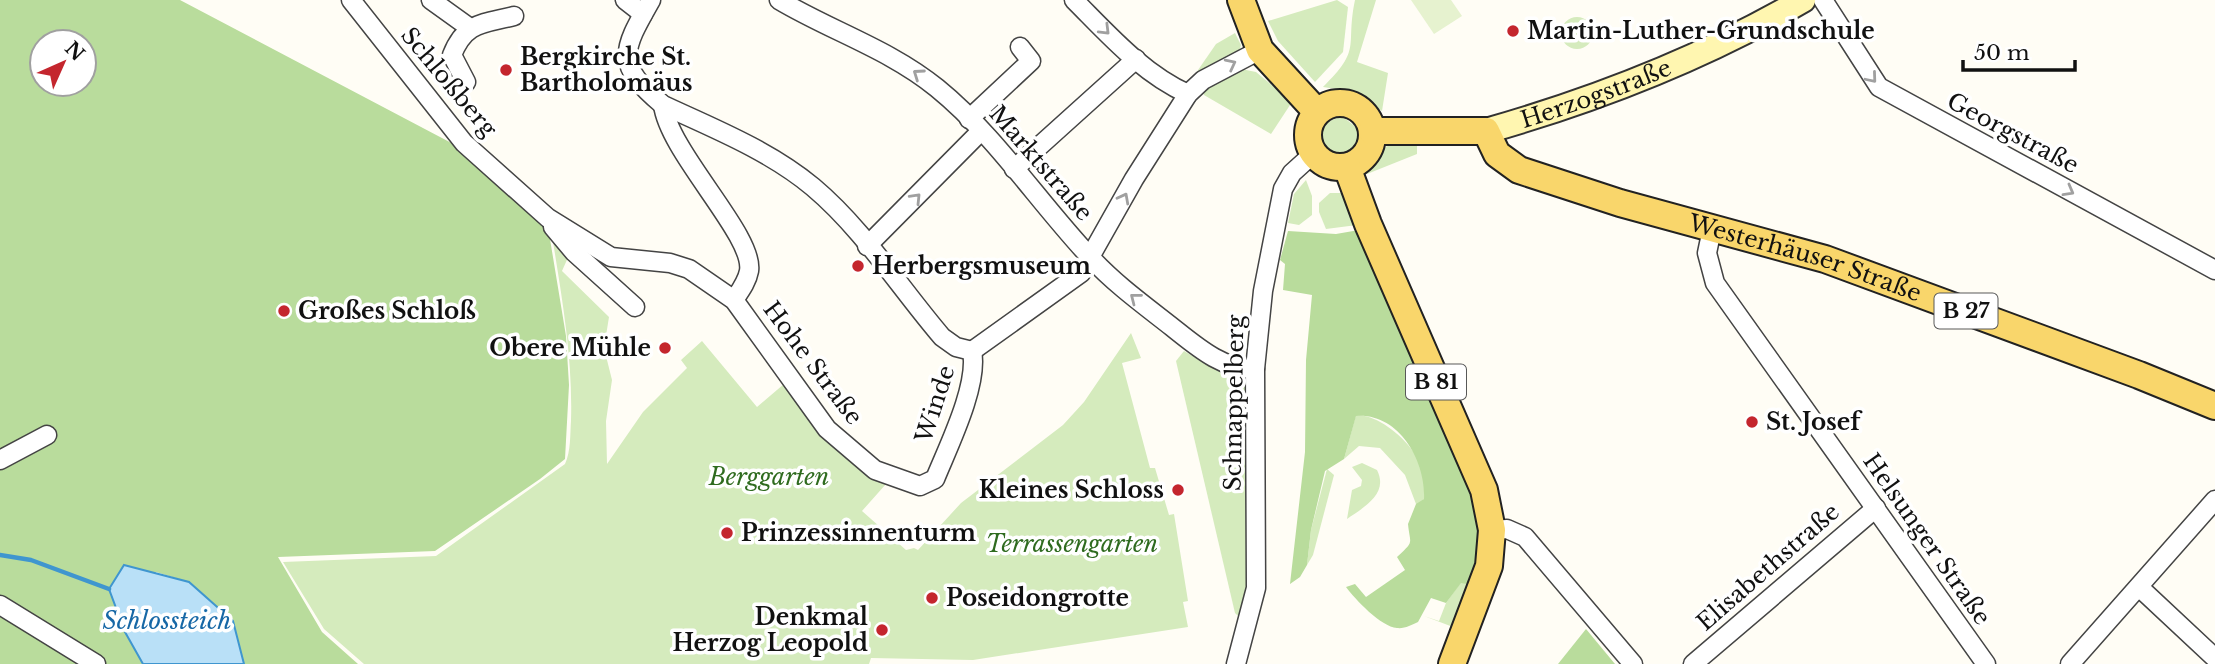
<svg xmlns="http://www.w3.org/2000/svg" width="2215" height="664" font-family="'Libre Baskerville',serif">
	<style>
		.green { fill: #d5ebbd }
		.forest { fill: #b9dc9c; fill-rule: evenodd }
		.pitch { fill: #e6f2cf }
		.water { fill: #b9e0f7; stroke: #3f96cf; stroke-width: 2 }
		.lines { fill: none; stroke-linecap: round; stroke-linejoin: round }
		.stream { stroke: #3f96cf; stroke-width: 4.5 }
		.street-casing { stroke: #444; stroke-width: 21 }
		.secondary-casing { stroke: #333; stroke-width: 28 }
		.primary-casing { stroke: #222; stroke-width: 30 }
		.street { stroke: #fff; stroke-width: 18 }
		.secondary { stroke: #fff6b0; stroke-width: 24 }
		.primary { stroke: #f9d66b; stroke-width: 26 }
		.oneway { stroke: #a0a0a0 }
		.poi-dot { fill: #c4262e; stroke: #fff; stroke-width: 2.5 }
		.labels { text-anchor: middle; dominant-baseline: central; stroke-width: 7; stroke-linejoin: round; paint-order: stroke }
		.shield { fill: #fff; stroke: #585858; stroke-width: 2 }
		.shield-label { font-size: 21px; font-weight: bold; fill: #111 }
		.poi-label { font-size: 23px; font-weight: bold; fill: #111; stroke: #fff; text-anchor: start }
		.street-label { font-size: 23px; fill: #111; stroke: #fff }
		.park-label { font-size: 23px; font-style: italic; fill: #2f6b1f; stroke: #fff }
		.water-label { font-size: 24px; font-style: italic; fill: #1768a6; stroke: #fff }
	</style>
	<rect width="100%" height="100%" fill="#fffdf5"/>
	<g class="green">
		<path d="M1337,0L1348,7L1343,52L1315,82L1278,41L1268,21Z"/>
		<path d="M1355,0H1376L1357,62L1388,73L1382,111L1356,92L1323,87C1363,48 1345,47 1355,0Z"/>
		<circle cx="1577" cy="33" r="16"/>
		<path d="M1235,33L1241,45L1239,53L1196,73L1216,44Z"/>
		<path d="M1241,69L1256,72L1292,102L1271,134L1204,95L1202,90Z"/>
		<path d="M1342,116L1357,128V141L1349,151L1336,153L1325,147L1320,135L1325,123Z"/>
		<path d="M1409,141L1417,146V154L1367,174C1370,151 1388,143 1409,141Z"/>
		<path d="M1306,180L1312,196V215L1299,225L1288,223L1294,194Z"/>
		<path d="M1330,193H1341L1357,225L1326,229L1319,212V203Z"/>
		<path d="M551,229L570,253L562,271L609,317L604,348L612,380L606,421L607,464L643,412L687,368L681,360L702,341L757,407L784,384L856,461L886,484L862,511L906,550L914,548L918,550L961,503L1063,425L1084,402L1131,333L1141,358L1122,363L1150,468H1155L1169,515L1174,514L1188,601L1183,602L1188,627L973,660L871,658L869,664H364L324,629L283,562L436,556L565,464C571,451 570,435 571,421C573,356 561,293 551,229Z"/>
		<path d="M1184,351L1245,386L1248,583L1239,617L1235,613L1176,361Z"/>
		<path d="M1356,415C1390,414 1445,473 1421,504H1416L1405,475L1380,448L1359,446L1344,459Z"/>
		<path d="M1362,463L1377,470C1389,494 1364,507 1347,519L1352,490L1361,486L1362,480L1352,467Z"/>
		<path d="M1327,469L1334,475L1313,555L1307,565L1311,530Z"/>
		<path d="M1461,582L1473,585L1453,627L1424,616L1439,621L1446,603Z"/>
	</g>
	<g class="forest">
		<path d="M0,0H180L459,147L548,227L566,336L569,385L565,459L540,479L435,551L278,557L322,632L358,664H244L233,621L189,582L156,572L125,632L143,664H0ZM42,42H84V84H42Z"/>
		<path d="M1359,230L1474,500C1480,530 1479,555 1473,585L1461,583L1446,603L1431,598L1418,622C1412,625 1404,629 1397,628C1381,627 1355,599 1346,587L1355,584L1366,597L1405,570L1397,557C1415,540 1410,545 1408,524L1416,504L1424,499C1426,461 1399,413 1356,416L1344,459L1325,471L1311,530L1307,565L1300,577L1290,584L1305,452L1306,360L1312,295L1283,290L1285,264L1280,260L1288,231L1336,234Z"/>
		<path d="M1586,629L1615,664H1558Z"/>
	</g>
	<path class="pitch" d="M1411,0H1451L1462,16L1434,34Z"/>
	<path class="water" d="M124,565L189,582L233,621L244,664H143L125,632L109,589Z"/>
	<g class="lines">
		<path class="stream" d="M0,555L31,560L109,589"/>
		<defs>
			<g id="street">
				<path d="M351,0L464,143L548,218L611,257L670,263L689,269L734,300L827,429L875,470L920,486L935,479C948,447 979,385 972,351"/>
				<path d="M431,0L470,28"/>
				<path d="M625,0L643,14"/>
				<path d="M651,0C622,51 614,64 663,105C713,128 770,151 813,187C863,229 900,288 942,337L956,347L972,351"/>
				<path d="M779,0C831,31 889,49 937,88C996,136 1039,203 1091,258C1115,284 1144,305 1172,327C1196,346 1223,370 1255,369"/>
				<path d="M1074,0C1108,34 1143,74 1188,94"/>
				<path d="M1823,0L1879,87L2215,270"/>
				<path d="M466,82L452,55C465,22 482,24 514,16"/>
				<path d="M663,105C669,153 755,236 749,271C747,282 740,291 734,300"/>
				<path d="M969,119L1031,61L1020,47"/>
				<path d="M1014,169L1136,59"/>
				<path d="M553,227L574,252L635,307"/>
				<path d="M1712,229L1707,253L1715,283L1986,664"/>
				<path d="M867,246L981,131"/>
				<path d="M972,351L1081,273L1134,179L1188,94L1203,80L1260,50"/>
				<path d="M0,460L47,435"/>
				<path d="M1492,530L1507,529L1525,537L1633,664"/>
				<path d="M2139,587L2215,658"/>
				<path d="M0,605L96,664"/>
				<path d="M1236,664L1256,588L1255,369L1263,291L1283,189L1292,173L1313,154"/>
				<path d="M1693,664L1876,508"/>
				<path d="M2070,664L2215,500"/>
			</g>
			<g id="secondary">
				<path id="s1" d="M1486,131C1595,100 1705,57 1803,0"/>
			</g>
			<g id="primary">
				<path d="M1241,0L1260,50L1317,112"/>
				<circle cx="1340" cy="135" r="32"/>
				<path id="s2" d="M1372,131H1486L1497,154L1519,170L1620,203L1825,259L2139,375L2215,406"/>
				<path d="M1347,167L1368,224L1484,490L1492,530L1489,566L1452,664"/>
			</g>
		</defs>
		<use href="#street" class="street-casing"/>
		<use href="#secondary" class="secondary-casing"/>
		<use href="#primary" class="primary-casing"/>
		<use href="#street" class="street"/>
		<use href="#secondary" class="secondary"/>
		<use href="#primary" class="primary"/>
	</g>
	<defs><path id="oneway-chevron" d="M-2-3.5L2.5 0L-2 3.5" fill="none" stroke-width="1.6" stroke-linecap="round" stroke-linejoin="round" transform="scale(1.75)"/></defs>
	<g class="oneway">
		<use href="#oneway-chevron" transform="translate(1105 30) rotate(45)"/>
		<use href="#oneway-chevron" transform="translate(1231 64) rotate(-27)"/>
		<use href="#oneway-chevron" transform="translate(918 74) rotate(-145)"/>
		<use href="#oneway-chevron" transform="translate(1872 78) rotate(50)"/>
		<use href="#oneway-chevron" transform="translate(2069 191) rotate(29)"/>
		<use href="#oneway-chevron" transform="translate(916 198) rotate(-46)"/>
		<use href="#oneway-chevron" transform="translate(1124 198) rotate(-62)"/>
		<use href="#oneway-chevron" transform="translate(1135 298) rotate(-142)"/>
	</g>
	<g class="poi-dot">
		<circle cx="1513" cy="31" r="7"/>
		<circle cx="506" cy="70" r="7"/>
		<circle cx="858" cy="266" r="7"/>
		<circle cx="284" cy="311" r="7"/>
		<circle cx="665" cy="348" r="7"/>
		<circle cx="1752" cy="422" r="7"/>
		<circle cx="1178" cy="490" r="7"/>
		<circle cx="727" cy="533" r="7"/>
		<circle cx="932" cy="598" r="7"/>
		<circle cx="882" cy="630" r="7"/>
	</g>
	<g class="labels">
		<g class="shield">
			<rect x="1934.5" y="293.5" width="63" height="35" rx="5"/>
			<rect x="1406" y="364.5" width="60" height="35" rx="5"/>
		</g>
		<g class="shield-label">
			<text x="1966" y="311">B 27</text>
			<text x="1436" y="382">B 81</text>
		</g>
		<g class="poi-label">
			<text x="1527" y="31">Martin-Luther-Grundschule</text>
			<text x="520" y="57">Bergkirche St.<tspan x="520" dy="26">Bartholomäus</tspan></text>
			<text x="872" y="266">Herbergsmuseum</text>
			<text x="298" y="311">Großes Schloß</text>
			<text x="651" y="348" text-anchor="end">Obere Mühle</text>
			<text x="1766" y="422">St. Josef</text>
			<text x="1164" y="490" text-anchor="end">Kleines Schloss</text>
			<text x="741" y="533">Prinzessinnenturm</text>
			<text x="946" y="598">Poseidongrotte</text>
			<text x="868" y="617" text-anchor="end">Denkmal<tspan x="868" dy="26">Herzog Leopold</tspan></text>
		</g>
		<g class="street-label">
			<text transform="translate(449 82) rotate(50)">Schloßberg</text>
			<text stroke="none"><textPath href="#s1" startOffset="116">Herzogstraße</textPath></text>
			<text transform="translate(2013 133) rotate(28)">Georgstraße</text>
			<text transform="translate(1041 163) rotate(49)">Marktstraße</text>
			<text stroke="none"><textPath href="#s2" startOffset="466">Westerhäuser Straße</textPath></text>
			<text transform="translate(813 363) rotate(53)">Hohe Straße</text>
			<text transform="translate(1234 403) rotate(-89)">Schnappelberg</text>
			<text transform="translate(935 404) rotate(-72)">Winde</text>
			<text transform="translate(1927 539) rotate(55)">Helsunger Straße</text>
			<text transform="translate(1768 567) rotate(-41)">Elisabethstraße</text>
		</g>
		<g class="park-label">
			<text x="769" y="477">Berggarten</text>
			<text x="1072" y="544">Terrassengarten</text>
		</g>
		<g class="water-label">
			<text x="167" y="620">Schlossteich</text>
		</g>
	</g>
	<g transform="translate(63 63) rotate(45)"><circle r="33" fill="#ffffff" stroke="#a0a0a0" stroke-width="2"/>
	<path d="M0-5L12 26L0 18L-12 26Z" fill="#c4262e"/>
	<text y="-10" font-size="19" font-weight="bold" text-anchor="middle" fill="#111111">N</text>
	</g>
	<path d="M1963 60v10h112v-10" fill="none" stroke="#111111" stroke-width="3.5"/>
	<text x="1974" y="60" font-size="21" fill="#111111" stroke="#ffffff" stroke-width="5" paint-order="stroke">50 m</text>
</svg>
